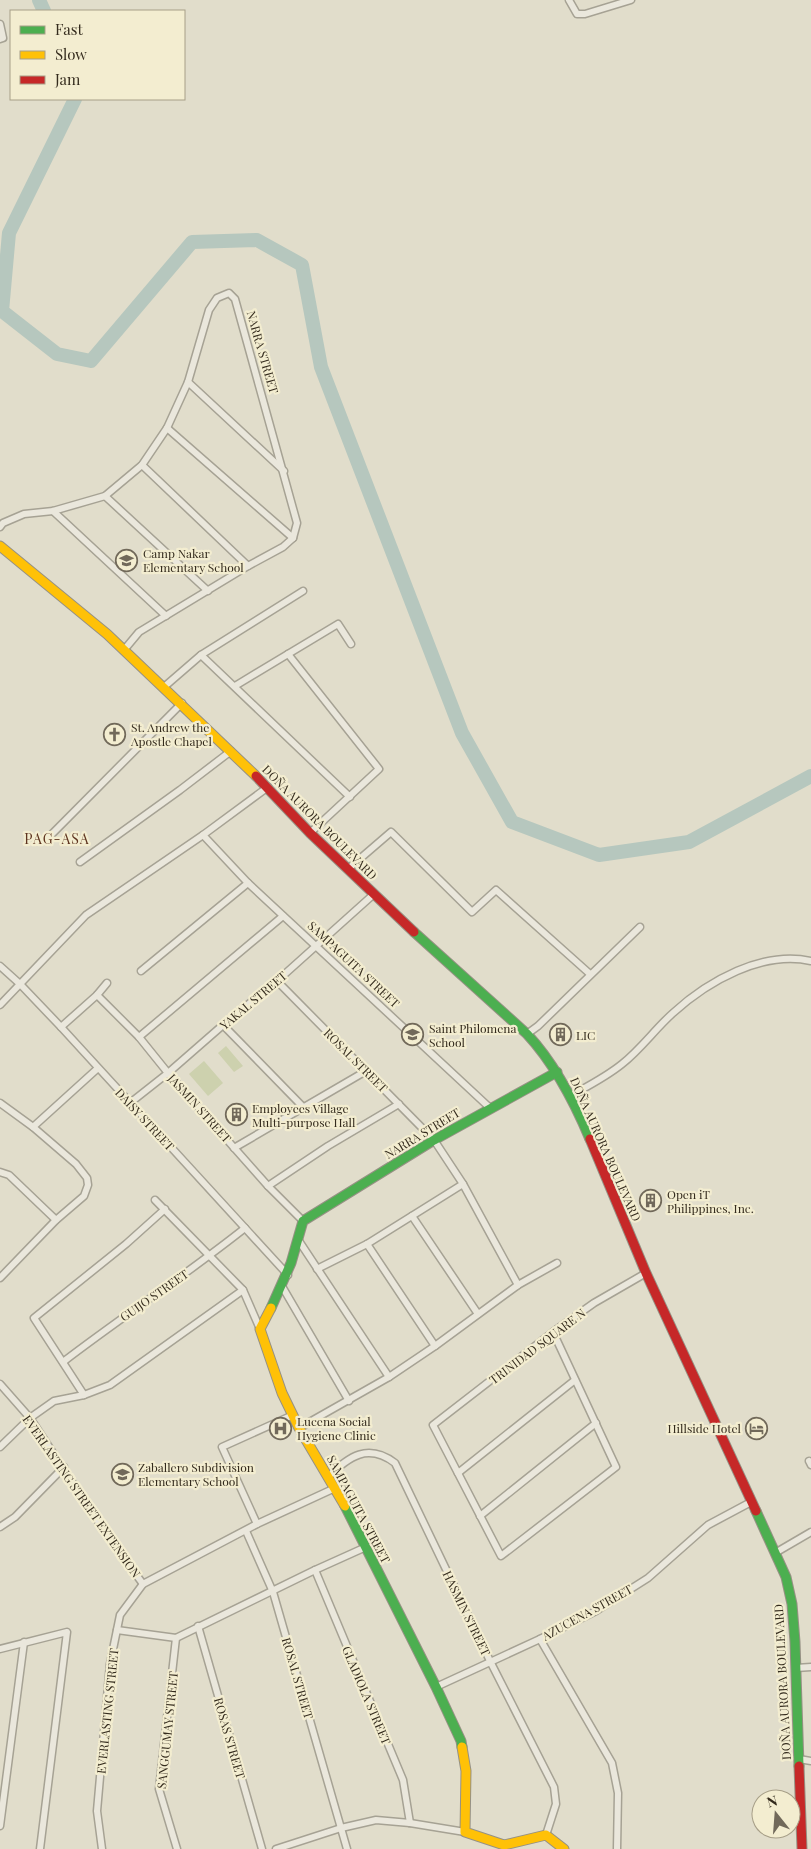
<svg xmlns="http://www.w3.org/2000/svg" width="811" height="1849" font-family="'Playfair Display',serif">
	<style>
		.green { fill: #cdd1ae }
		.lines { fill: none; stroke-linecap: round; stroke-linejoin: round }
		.river { stroke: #b6c7be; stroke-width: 14 }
		.street-casing { stroke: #a6a294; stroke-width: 9 }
		.fast-casing { stroke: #969184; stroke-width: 11 }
		.slow-casing { stroke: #969184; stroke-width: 11 }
		.jam-casing { stroke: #969184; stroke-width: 11 }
		.street { stroke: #eae7dc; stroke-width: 6 }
		.fast { stroke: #4caf50; stroke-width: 9 }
		.slow { stroke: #ffc107; stroke-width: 9 }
		.jam { stroke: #c62828; stroke-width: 9 }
		.labels { text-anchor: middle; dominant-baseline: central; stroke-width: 4.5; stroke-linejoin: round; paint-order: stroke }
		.street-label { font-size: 12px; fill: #342b1d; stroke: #f3edd0 }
		.poi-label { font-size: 12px; fill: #342b1d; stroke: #f3edd0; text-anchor: start }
		.neighbourhood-label { font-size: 14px; letter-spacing: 1px; fill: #5e341f; stroke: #f3edd0 }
	</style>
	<rect width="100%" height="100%" fill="#e1ddcb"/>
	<g class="green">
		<path d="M226,1046L243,1066L234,1072L218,1053Z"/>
		<path d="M204,1061L223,1083L208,1096L189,1074Z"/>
	</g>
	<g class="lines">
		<g class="river">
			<path d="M39,0L44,11"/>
			<path d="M75,99L9,233L2,311L57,354L91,361L192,242L257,240L302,265L321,367L462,733L512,822L599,855L689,842L811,776"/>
		</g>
		<defs>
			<g id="street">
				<path d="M569,0L577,14H585L631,0"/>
				<path d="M0,24L3,38L0,39"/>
				<path d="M188,382L284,471"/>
				<path d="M167,428L293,538"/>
				<path d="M142,465L248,566"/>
				<path d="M105,496L208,591"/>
				<path d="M53,511L166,616"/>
				<path d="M0,527L3,523L24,514L53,511L105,496L142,465L167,428L188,382L209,310L217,298L229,293L235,299L297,523L293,538L283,547L248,566L139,632L124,650"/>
				<path d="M288,654L379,769L310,833"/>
				<path d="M201,655L350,797"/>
				<path d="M235,686L338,624L351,644"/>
				<path d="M164,687L201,655L303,591"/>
				<path d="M203,835L248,883L490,1108"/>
				<path d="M47,839L182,703"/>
				<path d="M80,862L180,790L231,751"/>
				<path d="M348,869L391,832L472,912L496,890L590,974"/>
				<path d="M0,966L20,984L61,1027L288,1275"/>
				<path d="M141,971L248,883"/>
				<path d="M277,981L434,1140L463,1184L518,1285"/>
				<path d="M97,995L139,1037L168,1073L268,1186L303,1221"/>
				<path d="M0,1005L86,915L203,835L268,787"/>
				<path d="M223,1025L304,1108"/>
				<path d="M61,1027L97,995L107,983"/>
				<path d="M527,1034L538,1026L640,927"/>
				<path d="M139,1037L283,916"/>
				<path d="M570,1096C588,1086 606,1077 622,1064C641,1049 655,1029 673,1013C708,981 763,950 811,961"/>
				<path d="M0,1103L33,1127L76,1164L87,1178L88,1185L84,1196L56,1220L0,1278"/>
				<path d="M130,1103L168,1073L223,1025L277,981L374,894"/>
				<path d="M33,1127L97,1069"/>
				<path d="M234,1148L366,1071"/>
				<path d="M0,1172L9,1175L56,1220"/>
				<path d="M268,1186L328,1146L399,1104"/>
				<path d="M155,1200L243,1290L260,1329"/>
				<path d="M412,1216L478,1314"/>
				<path d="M299,1241L389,1377"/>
				<path d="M367,1244L435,1346"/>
				<path d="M317,1269L367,1244L463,1184"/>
				<path d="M283,1288L349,1401"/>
				<path d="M553,1332L616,1467L501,1556L433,1425L553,1332L594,1303L646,1273"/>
				<path d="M63,1362C123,1316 186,1275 245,1228"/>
				<path d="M0,1384L30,1418L109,1538L143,1584"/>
				<path d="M84,1395L34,1318L126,1244L165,1209"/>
				<path d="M299,1428L389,1377L435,1346L518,1285L557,1263"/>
				<path d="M0,1447L30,1418L54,1401L84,1395L110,1385L243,1290"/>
				<path d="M809,1461L811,1465"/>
				<path d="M458,1473L575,1380"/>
				<path d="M328,1477C349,1456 368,1443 395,1463L491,1663L554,1787L556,1804L546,1835"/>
				<path d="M480,1516L596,1423"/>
				<path d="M257,1524L222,1447L293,1415"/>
				<path d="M0,1527L15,1517L64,1467"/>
				<path d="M246,1531L273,1592L347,1849"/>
				<path d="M775,1553L811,1532"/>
				<path d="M315,1570L403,1780L410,1823"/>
				<path d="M198,1626L262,1849"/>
				<path d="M117,1630L176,1638L315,1570L366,1547"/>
				<path d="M176,1638L159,1789L177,1849"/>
				<path d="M540,1639L612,1763L618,1793L617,1849"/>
				<path d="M0,1649L67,1632L40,1849"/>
				<path d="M796,1668L811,1667"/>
				<path d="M436,1687L540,1639L596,1611L648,1578L708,1525L751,1502"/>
				<path d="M799,1759L811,1761"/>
				<path d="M0,1826L24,1642"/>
				<path d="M102,1849L97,1811L110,1664L120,1615L143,1584L257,1524L335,1488"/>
				<path d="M276,1849L341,1828L376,1820L410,1823L465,1832"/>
			</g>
			<g id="fast">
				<path d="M414,932L527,1034C555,1064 574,1101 590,1139"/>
				<path d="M271,1308L291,1263L303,1221L434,1140L557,1072"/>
				<path d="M345,1506L436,1687L461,1741L462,1747"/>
				<path d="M756,1511L786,1577L792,1604L795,1642L799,1766"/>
			</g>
			<g id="slow">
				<path d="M0,546L107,634L256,776"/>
				<path d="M271,1308L260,1329L282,1393L299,1428L345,1506"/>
				<path d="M462,1747L466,1771L465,1832L504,1845L546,1835L564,1849"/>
			</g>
			<g id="jam">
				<path d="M256,776L310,833L414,932"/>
				<path d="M590,1139L646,1273L756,1511"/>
				<path d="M799,1766L802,1849"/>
			</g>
		</defs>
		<use href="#street" class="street-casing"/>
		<use href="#fast" class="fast-casing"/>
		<use href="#slow" class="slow-casing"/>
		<use href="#jam" class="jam-casing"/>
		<use href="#street" class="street"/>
		<use href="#fast" class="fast"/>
		<use href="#slow" class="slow"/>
		<use href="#jam" class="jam"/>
	</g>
	<defs>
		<symbol id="school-ring" viewBox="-11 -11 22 22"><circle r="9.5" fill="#f3edd0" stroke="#71695a" stroke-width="1.5"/><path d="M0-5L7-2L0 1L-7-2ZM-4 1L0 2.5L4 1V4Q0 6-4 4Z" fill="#71695a"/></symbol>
		<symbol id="church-ring" viewBox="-11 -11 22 22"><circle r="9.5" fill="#f3edd0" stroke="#71695a" stroke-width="1.5"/><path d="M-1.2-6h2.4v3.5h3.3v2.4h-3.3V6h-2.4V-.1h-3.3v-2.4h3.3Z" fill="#71695a"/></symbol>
		<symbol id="building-ring" viewBox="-11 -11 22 22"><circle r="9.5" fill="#f3edd0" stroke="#71695a" stroke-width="1.5"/><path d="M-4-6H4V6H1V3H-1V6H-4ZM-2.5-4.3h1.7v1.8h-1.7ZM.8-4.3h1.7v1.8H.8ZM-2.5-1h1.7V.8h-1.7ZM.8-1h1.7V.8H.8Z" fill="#71695a"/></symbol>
		<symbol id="hospital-ring" viewBox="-11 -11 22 22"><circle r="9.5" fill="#f3edd0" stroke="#71695a" stroke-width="1.5"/><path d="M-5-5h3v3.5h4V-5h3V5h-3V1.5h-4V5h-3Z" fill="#71695a"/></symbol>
		<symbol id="hotel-ring" viewBox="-11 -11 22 22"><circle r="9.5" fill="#f3edd0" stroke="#71695a" stroke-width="1.5"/><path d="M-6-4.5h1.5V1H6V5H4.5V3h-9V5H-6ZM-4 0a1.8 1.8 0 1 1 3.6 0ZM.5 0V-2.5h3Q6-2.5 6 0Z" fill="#71695a"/></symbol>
	</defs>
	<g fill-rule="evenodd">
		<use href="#school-ring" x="114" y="548" width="25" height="25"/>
		<use href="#church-ring" x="102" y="722" width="25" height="25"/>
		<use href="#school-ring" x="400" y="1022" width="25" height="25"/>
		<use href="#building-ring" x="548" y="1022" width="25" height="25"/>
		<use href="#building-ring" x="224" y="1102" width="25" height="25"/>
		<use href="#building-ring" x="638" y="1188" width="25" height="25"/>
		<use href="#hospital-ring" x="268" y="1416" width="25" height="25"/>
		<use href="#hotel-ring" x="744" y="1416" width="25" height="25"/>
		<use href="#school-ring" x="110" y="1462" width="25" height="25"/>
	</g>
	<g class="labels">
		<g class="street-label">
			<text transform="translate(263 352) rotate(74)">NARRA STREET</text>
			<text transform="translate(320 822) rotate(45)">DOÑA AURORA BOULEVARD</text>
			<text transform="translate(354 964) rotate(43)">SAMPAGUITA STREET</text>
			<text transform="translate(253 1000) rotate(-40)">YAKAL STREET</text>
			<text transform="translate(356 1060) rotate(45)">ROSAL STREET</text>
			<text transform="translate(200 1108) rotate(48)">JASMIN STREET</text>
			<text transform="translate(145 1119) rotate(47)">DAISY STREET</text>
			<text transform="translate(422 1133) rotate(-31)">NARRA STREET</text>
			<text transform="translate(606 1149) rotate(66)">DOÑA AURORA BOULEVARD</text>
			<text transform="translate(154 1295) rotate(-35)">GUIJO STREET</text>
			<text transform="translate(537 1346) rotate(-37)">TRINIDAD SQUARE N</text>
			<text transform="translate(82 1496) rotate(55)">EVERLASTING STREET EXTENSION</text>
			<text transform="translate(359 1509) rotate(62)">SAMPAGUITA STREET</text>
			<text transform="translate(587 1612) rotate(-29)">AZUCENA STREET</text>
			<text transform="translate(467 1613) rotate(64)">HASMIN STREET</text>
			<text transform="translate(298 1678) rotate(74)">ROSAL STREET</text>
			<text transform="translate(782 1682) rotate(-93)">DOÑA AURORA BOULEVARD</text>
			<text transform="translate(367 1695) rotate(67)">GLADIOLA STREET</text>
			<text transform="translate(107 1711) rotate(-84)">EVERLASTING STREET</text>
			<text transform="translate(167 1730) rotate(-84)">SANGGUMAY STREET</text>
			<text transform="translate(230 1738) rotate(74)">ROSAS STREET</text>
		</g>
		<g class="poi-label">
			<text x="143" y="553">Camp Nakar<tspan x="143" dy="14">Elementary School</tspan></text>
			<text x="131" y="727">St. Andrew the<tspan x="131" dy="14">Apostle Chapel</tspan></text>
			<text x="429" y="1028">Saint Philomena<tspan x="429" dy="14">School</tspan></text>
			<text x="576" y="1035">LIC</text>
			<text x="252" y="1108">Employees Village<tspan x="252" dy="14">Multi-purpose Hall</tspan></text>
			<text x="667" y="1194">Open iT<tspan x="667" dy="14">Philippines, Inc.</tspan></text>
			<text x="297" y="1421">Lucena Social<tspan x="297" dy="14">Hygiene Clinic</tspan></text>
			<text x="741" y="1428" text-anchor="end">Hillside Hotel</text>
			<text x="138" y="1467">Zaballero Subdivision<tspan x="138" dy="14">Elementary School</tspan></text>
		</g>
		<g class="neighbourhood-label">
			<text x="57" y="838">PAG-ASA</text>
		</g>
	</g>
	<rect x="10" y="10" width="175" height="90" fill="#f3edd0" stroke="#a79f88"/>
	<rect x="20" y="26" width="25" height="8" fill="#4caf50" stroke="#a79f88"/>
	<text x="55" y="35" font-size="15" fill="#342b1d">Fast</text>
	<rect x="20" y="51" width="25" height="8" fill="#ffc107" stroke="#a79f88"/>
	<text x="55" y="60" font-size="15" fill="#342b1d">Slow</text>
	<rect x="20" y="76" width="25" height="8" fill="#c62828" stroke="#a79f88"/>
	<text x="55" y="85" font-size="15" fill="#342b1d">Jam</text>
	<g transform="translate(776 1814) rotate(343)"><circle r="24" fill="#f3edd0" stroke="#a79f88"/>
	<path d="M0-4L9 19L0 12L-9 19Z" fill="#71695a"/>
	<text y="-8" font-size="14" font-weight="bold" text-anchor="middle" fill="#342b1d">N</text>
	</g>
</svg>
